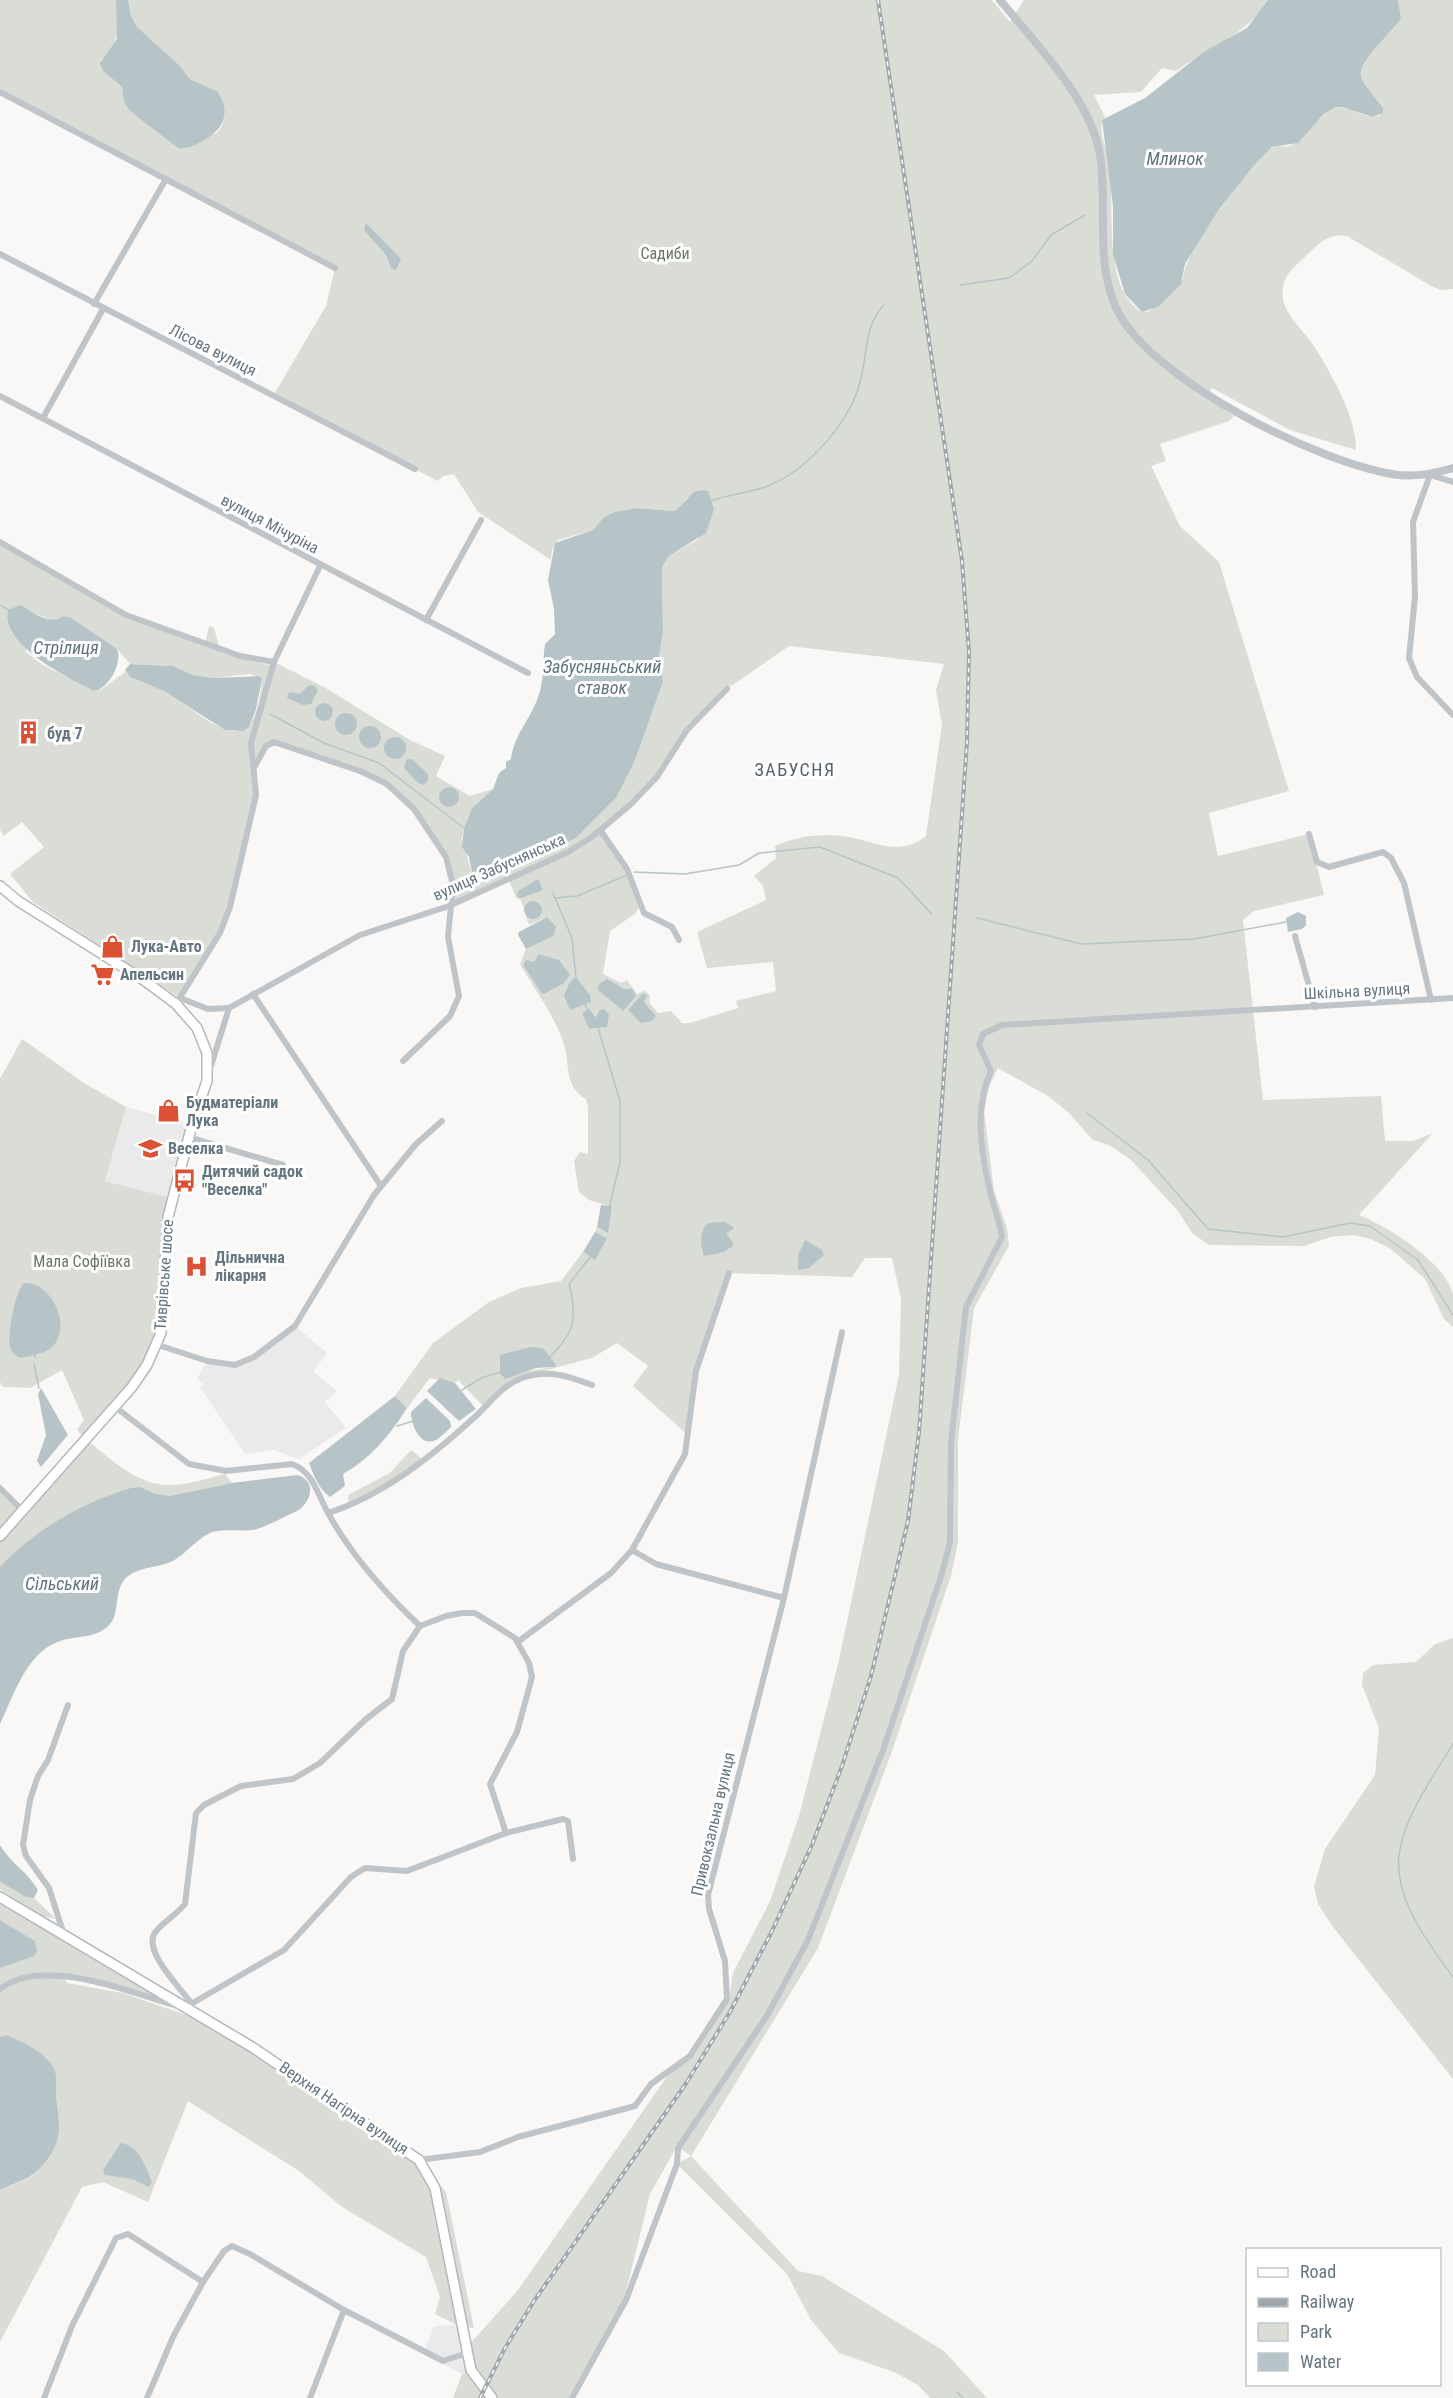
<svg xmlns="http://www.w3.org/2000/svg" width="1453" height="2398" font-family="'Roboto Condensed',sans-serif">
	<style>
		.built { fill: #e9eae9 }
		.green { fill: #d9ddd6; fill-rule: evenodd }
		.water { fill: #b7c4c7 }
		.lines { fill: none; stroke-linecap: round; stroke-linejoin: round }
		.stream { stroke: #b7c4c7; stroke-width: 1.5 }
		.secondary-casing { stroke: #b2b8bc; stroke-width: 12 }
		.minor { stroke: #bfc4c8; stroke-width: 6 }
		.tertiary { stroke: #bfc4c8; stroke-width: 8 }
		.secondary { stroke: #fff; stroke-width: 9 }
		.rail-casing { stroke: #9fa7ac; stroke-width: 4 }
		.rail { stroke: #fff; stroke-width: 1.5; stroke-dasharray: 4.5; stroke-linecap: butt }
		.labels { text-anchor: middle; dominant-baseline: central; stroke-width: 6; stroke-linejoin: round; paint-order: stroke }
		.park-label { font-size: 16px; fill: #687864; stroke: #fff }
		.street-label { font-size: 16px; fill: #657680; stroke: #fff }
		.poi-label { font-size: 16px; font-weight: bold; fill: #657680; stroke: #fff; text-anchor: start }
		.water-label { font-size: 18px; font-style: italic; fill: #60757a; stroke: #fff }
		.neighbourhood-label { font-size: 18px; letter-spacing: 1.5px; fill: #57636b; stroke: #fff }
	</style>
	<rect width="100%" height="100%" fill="#f9f8f6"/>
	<g class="built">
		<path d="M126,1107L192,1125L171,1198L105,1181Z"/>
		<path d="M295,1326L327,1353L313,1372L337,1391L325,1402L346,1428L299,1459L274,1450L245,1454L200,1387L203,1384L197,1379L207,1361L241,1364Z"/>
		<path d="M457,2325L463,2327L471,2343L476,2370L462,2374L424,2354L434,2326Z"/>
	</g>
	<g class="green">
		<path d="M0,0H116C119,24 122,43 101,60L103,71L122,87L125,102L216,134C227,122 226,110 220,95L190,79L179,65L137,27L131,16L128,0H992L1010,22L1024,0H1268C1249,34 1207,49 1176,71L1162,68L1141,92L1094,95L1105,117C1096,128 1107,149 1109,162C1114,199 1108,238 1117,274C1121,289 1128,304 1142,312L1150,311L1183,279C1183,252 1248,163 1272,148C1277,144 1284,148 1290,146C1301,141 1320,115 1335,107C1351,106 1363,119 1379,116L1383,108C1376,99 1364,87 1361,76C1358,61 1393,32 1401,18L1398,0H1453V289L1441,290L1433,287L1347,236C1329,233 1320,242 1308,254C1299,263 1285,273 1283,286C1278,312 1304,329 1316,349C1332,376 1357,418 1356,450L1290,430L1212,388L1206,397L1234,416L1229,421L1160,444L1166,461L1151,466L1180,526L1219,562L1289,791L1209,813L1218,856L1309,834L1324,895L1254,911L1243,920L1263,1100L1381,1096L1385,1141H1413L1433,1133L1359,1215C1387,1226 1445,1262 1453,1294C1453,1303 1453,1317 1453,1327L1444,1319L1425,1279L1391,1249L1371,1239L1353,1235L1331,1237L1304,1246L1209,1245L1192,1233L1178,1211L1131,1160L1109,1145L1093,1140L1069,1113L1048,1096L998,1068L989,1087L984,1112L994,1190L1007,1228L1009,1246L974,1308L958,1440V1543L951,1576L891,1754L818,1948L691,2156L798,2271L822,2276L944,2351L987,2398H930L918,2385L894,2372L839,2353L811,2320L787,2274L677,2164L691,2156L677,2146L650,2194L624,2300L569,2398H453L462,2374L476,2370L471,2343L518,2290L673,2068L695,2055L729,1999L733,1973L770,1901L799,1816L838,1664L899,1375L901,1299L892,1258H865L852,1277L729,1273L700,1357L688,1435L633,1386L648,1366L617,1343L592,1358L521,1377L483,1406L458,1380L455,1383L430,1378L407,1408L395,1396L433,1343L489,1302L521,1288L561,1281L583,1252L590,1257L607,1238L595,1232L597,1227L603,1231L612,1207L589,1200L579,1192L574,1161L580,1152L588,1154V1106L586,1099C563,1086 571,1064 563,1042C554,1014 534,989 520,964L526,949L529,948L547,917L529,925L521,900L516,898L509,880L449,906L452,894L449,864L421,818L377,778L270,743L255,766L257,783L224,925L180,998L33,902L10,874L44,847L22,822L4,836L0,830V544L125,617L205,645L209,626L214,628L221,653L268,665L274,662L324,687L410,740L445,756L436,776L470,796L493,789L472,808L464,828L462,839L473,877L484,880L576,838L616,798L634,763L663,682L659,656L663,633L662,567L669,556L699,539L688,497L675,511L636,508L614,512L603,518L593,530L558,540L552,550L551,560L478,512L454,474L443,476L438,481L273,396L326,306L335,268L0,92ZM30,611L117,649L130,664L173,666L193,675L213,678L250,674L262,679C254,769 212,721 166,692C153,684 136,683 125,672L102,689L94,691L43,665L26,652ZM789,646L944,664L936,690L942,725L926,836C898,859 872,839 842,836C818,834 797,836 775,846L776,858L754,876L763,886L766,900L697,932L707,968L773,962L776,991L736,1001L738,1008L690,1023H682L671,1011L658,1013L649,1002L650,996L645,990L637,994L627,980L621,983L603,974L610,931L636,913L640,905L613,846L601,831L657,777L687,730L727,689ZM526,960L563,984L544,994L541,993L523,965ZM589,1009L591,1014L598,1016L607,1027L589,1029L582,1013ZM704,1229L733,1230L725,1233L732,1240L730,1249L704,1256L701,1250ZM543,1348L555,1367L525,1371Z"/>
		<path d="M22,1039L84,1083L126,1107L105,1181L171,1198L164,1317L147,1365L86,1439C109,1458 138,1486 170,1485C188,1485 208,1478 225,1474L232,1483L169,1496H151L0,1573V1488L22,1510L86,1439L77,1430L84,1420L62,1370L30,1388L3,1387L0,1382V1079Z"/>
		<path d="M411,1450L422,1459L407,1472L349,1506L348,1495L390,1473Z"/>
		<path d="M1453,1638V2079L1333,1927L1318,1904L1314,1886L1325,1849L1375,1775L1379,1728L1362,1685L1363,1673L1373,1665L1416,1662L1435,1644Z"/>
		<path d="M0,1882L26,1897L34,1898L56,1919L43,1916L0,1889Z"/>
		<path d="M0,1904L157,1995V1998L64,1977L67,1983L123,1993L189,2016L240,2045L416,2164L426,2178L430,2190L457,2325L435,2314L440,2297L426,2257L342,2207L299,2171L188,2101L148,2202L103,2182L82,2187L0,2342V2190C15,2183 33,2180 43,2165C67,2133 57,2129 55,2095C55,2084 57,2075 51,2064C46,2056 33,2049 25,2044C17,2039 9,2034 0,2037V1968L8,1965L35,1941L0,1920Z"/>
		<path d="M441,2186L446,2192L474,2328L463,2327L438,2199Z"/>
	</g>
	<g class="water">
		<path d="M116,0H128L131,16L137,27L179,65L190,79L218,92C232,115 223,130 201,142C193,146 187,149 178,148L130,111L124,102L122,87L103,71L100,63L117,39Z"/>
		<path d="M1268,0H1398L1401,18C1393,32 1358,61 1361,76C1364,87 1377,99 1383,108V113L1373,117L1342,107H1335L1323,115L1298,143L1272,147L1255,164L1219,209L1185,264L1181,284L1158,307L1142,312L1125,294L1113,255V206L1102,120L1145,98L1205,51L1247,28Z"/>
		<path d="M366,223L401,259L396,270L391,268L386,255L364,230Z"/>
		<path d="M701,490L708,491L714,509L706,533L669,556L662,567L663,633L659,656L663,682L634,763L616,798L576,838L491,878L478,880L473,877L469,857L462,847L464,828L472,808L493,789L499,773L506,768V762L511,759C514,735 529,721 537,700C545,681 542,663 545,644L555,634L554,609L548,580L555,543L593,530L603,518L614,512L636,508L675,511L694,492Z"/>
		<path d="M20,605C33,611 49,627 63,616L71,618L117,649C123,662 109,689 94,691C70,679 0,645 8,610Z"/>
		<path d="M130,664L173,666L193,675L213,678L259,676L262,679L256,709L249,727L243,731L225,730L164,691L130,677L125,670Z"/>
		<path d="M309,685L315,686L318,690L311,704L303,705L287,698L289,692L300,694Z"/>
		<circle cx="324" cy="712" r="9"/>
		<circle cx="346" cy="724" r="11"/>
		<circle cx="370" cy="737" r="11"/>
		<circle cx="395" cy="748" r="11"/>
		<path d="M412,759L428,774V780L424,785L418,783L404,768L406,760Z"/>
		<circle cx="449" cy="797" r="10"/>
		<path d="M538,879L543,890L521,898L517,897L518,891Z"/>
		<circle cx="533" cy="910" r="9"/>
		<path d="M1298,912L1306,916V925L1302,929L1288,932L1286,918Z"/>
		<path d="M547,917L556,927L553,936L526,949L518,935L519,932Z"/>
		<path d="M539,954L559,960L570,975L563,984L544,994L541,993L523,965L526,960L534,962Z"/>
		<path d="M576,977L590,995L591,1002L570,1010L564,995L570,982Z"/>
		<path d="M607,979L624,989H632L636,996L623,1011L597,989L599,984Z"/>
		<path d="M643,993L647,995L644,1002L656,1016L652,1021L641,1023L628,1010Z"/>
		<path d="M589,1009L596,1017L600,1010L605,1009L609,1015L607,1027L589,1029L582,1013Z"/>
		<path d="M601,1205L612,1206L608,1233L597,1227Z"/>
		<path d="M725,1222L733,1227V1230L726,1233L733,1242L732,1247L724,1252L704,1256C700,1249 699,1227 709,1223C714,1222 721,1222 725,1222Z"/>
		<path d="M595,1232L607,1238L595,1260L583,1252Z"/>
		<path d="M805,1240L822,1250L824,1255L809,1268L798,1270V1255Z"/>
		<path d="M24,1283C52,1281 73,1328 52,1347C44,1354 30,1356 20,1358C16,1356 12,1353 10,1348C7,1336 15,1290 24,1283Z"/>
		<path d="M530,1347L543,1348L556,1365L555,1367L536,1368L505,1379L500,1373V1355Z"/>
		<path d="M440,1378L455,1383L476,1409L459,1421L427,1391Z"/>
		<path d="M41,1388L68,1435L41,1467L37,1461L46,1435L38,1394Z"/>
		<path d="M395,1396L407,1408C391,1434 370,1459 343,1474L345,1486L330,1497C318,1488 314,1476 309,1463Z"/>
		<path d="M426,1398L450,1421L451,1427C447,1431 441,1437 436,1440C419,1448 411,1423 411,1412Z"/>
		<path d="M297,1475C319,1481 310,1505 295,1512C283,1517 270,1525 257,1529C242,1533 222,1527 208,1534C195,1541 187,1552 176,1559C161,1569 138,1565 125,1579C112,1594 122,1616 106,1628C93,1638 78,1636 63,1640C27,1650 15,1693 0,1724V1567C36,1529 81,1503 131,1488L140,1487L155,1494L169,1496L232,1483Z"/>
		<path d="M0,1845C10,1863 28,1872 38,1890L34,1898L26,1897L0,1882Z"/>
		<path d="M0,1920L35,1941L37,1951L34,1956L0,1968Z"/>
		<path d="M6,2035C21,2040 43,2052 52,2065C59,2075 55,2086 56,2096C59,2126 65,2139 43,2165C31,2180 16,2182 0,2190V2037Z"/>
		<path d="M121,2143C139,2145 146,2168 152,2182L149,2187L132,2179L105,2175L103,2170Z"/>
	</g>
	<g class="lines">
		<g class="stream">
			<path d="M960,285L1009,278L1032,261L1051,235L1085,215"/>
			<path d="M711,501C729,494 750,493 768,486C810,469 854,418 862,374C867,351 866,322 884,305"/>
			<path d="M0,605L10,611"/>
			<path d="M270,714L324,743L379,763L464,828"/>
			<path d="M634,872L685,874L739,865L759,853L820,847L898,878L932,914"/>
			<path d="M553,893L572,938L576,978"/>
			<path d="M555,898L577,896L625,876"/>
			<path d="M977,918L1081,944L1194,939L1286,922"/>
			<path d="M584,1002L588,1011"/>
			<path d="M598,1028L620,1101V1162L609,1208"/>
			<path d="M1087,1113L1148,1160L1208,1229L1283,1237L1350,1223L1370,1226L1418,1260L1453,1315"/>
			<path d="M35,1358V1354"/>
			<path d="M549,1358C575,1332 578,1319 569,1284L590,1257"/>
			<path d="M34,1364L39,1388"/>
			<path d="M462,1390L481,1378L501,1372"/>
			<path d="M397,1426L413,1421"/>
			<path d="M1453,1744C1386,1849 1375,1873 1453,1977"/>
			<path d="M957,2392L963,2398"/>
		</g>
		<defs>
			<g id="secondary">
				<path d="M0,886L18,901L145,981L176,1004L197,1028L207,1053V1081L192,1125L168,1217L161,1333L147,1365L132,1387L0,1536"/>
				<path d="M0,1897L252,2047L419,2160L435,2188L471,2370L492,2398"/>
			</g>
		</defs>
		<use href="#secondary" class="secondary-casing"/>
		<g class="minor">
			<path d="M0,92L335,268"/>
			<path d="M0,254L415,469"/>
			<path d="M94,304L166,179"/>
			<path d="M0,396L528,673"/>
			<path d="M43,418L103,309"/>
			<path d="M1453,482L1430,475L1413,522L1415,596L1409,658L1417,677L1453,715"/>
			<path d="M0,542L126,615L240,656L274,662"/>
			<path d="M426,620L481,520"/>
			<path d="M255,766L266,746L274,742L360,771L387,784L414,809L446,857L453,885L448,937L459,996L450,1016L403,1061"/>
			<path d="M601,831L627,869L644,913L672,927L679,940"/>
			<path d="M1309,834L1317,862L1329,867L1383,852L1391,858L1404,883L1431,1000"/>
			<path d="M1295,936L1315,1007"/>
			<path d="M253,994L381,1186"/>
			<path d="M180,998L208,1009L229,1008"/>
			<path d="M176,1004L220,933L230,907L256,795L251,743L274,662L320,566"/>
			<path d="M210,1069L229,1008L360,935L449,906L568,852L592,837L630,805L657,777L687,730L727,689"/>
			<path d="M188,1137L283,1165"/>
			<path d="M158,1345L207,1361L235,1365L254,1357L295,1326L374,1195L416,1144L442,1121"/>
			<path d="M114,1406L189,1464L226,1471L292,1464C313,1472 317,1493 327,1511C350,1554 385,1593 420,1626"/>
			<path d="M0,1488L22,1510"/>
			<path d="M328,1513C384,1495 432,1456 476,1416C491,1402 501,1386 522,1378C548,1369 568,1376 592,1385"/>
			<path d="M632,1550L656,1564L784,1598"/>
			<path d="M519,1641L611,1573L632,1550L685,1454L696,1371L729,1273"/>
			<path d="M64,1935L49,1888L26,1856L23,1845L30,1800L38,1776L48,1760L68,1705"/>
			<path d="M0,1989C44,1955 130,1993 178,2006"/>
			<path d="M191,2003C180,1987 139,1948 157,1930C166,1920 177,1914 185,1904L196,1813L204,1805L241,1786L293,1779L320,1763L366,1719L392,1699L403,1651L420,1626L446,1616L462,1613H475L515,1638L529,1663L532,1677L517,1732L490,1784L506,1833"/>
			<path d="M191,2004L284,1950L351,1877L365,1868L407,1871L506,1833L563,1819L568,1821L573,1859"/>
			<path d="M419,2160L480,2152L518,2137L635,2106L651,2084L690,2056L727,1999L725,1961L709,1909L708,1895L784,1598L842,1332"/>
			<path d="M44,2398L72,2326L116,2238L128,2234L203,2282L224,2251L232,2246L250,2254L344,2310L443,2361L467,2353"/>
			<path d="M147,2398L173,2337L203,2282"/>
			<path d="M310,2398L344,2310"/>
			<path d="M572,2398L626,2300L677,2164L678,2148L768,2014L808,1940L883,1750L942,1573L950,1542L951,1443L966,1307L1002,1237C1000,1221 993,1207 990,1191C981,1153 974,1107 991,1071L979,1045L983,1034L1002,1025L1453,998"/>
		</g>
		<path class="tertiary" d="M1000,0C1035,43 1091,99 1100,155C1108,207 1094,263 1118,312C1155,382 1322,465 1399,475C1418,477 1435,473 1453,468"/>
		<use href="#secondary" class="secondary"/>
		<defs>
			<path id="rail" d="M480,2398L505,2348L534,2301L685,2085L730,2012L772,1931L812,1845L842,1766L871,1676L908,1521L919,1432L967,742L969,652L962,561L878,0"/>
		</defs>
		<use href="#rail" class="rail-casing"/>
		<use href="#rail" class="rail"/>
	</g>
	<defs>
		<symbol id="building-bare" viewBox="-9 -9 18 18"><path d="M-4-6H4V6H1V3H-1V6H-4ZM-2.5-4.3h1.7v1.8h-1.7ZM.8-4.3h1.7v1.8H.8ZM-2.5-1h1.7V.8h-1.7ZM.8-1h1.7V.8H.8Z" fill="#dc5033" stroke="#fff" stroke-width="2.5" paint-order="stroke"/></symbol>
		<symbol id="shop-bare" viewBox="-9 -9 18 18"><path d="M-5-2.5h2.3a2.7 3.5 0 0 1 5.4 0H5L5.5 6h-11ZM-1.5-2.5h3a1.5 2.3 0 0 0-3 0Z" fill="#dc5033" stroke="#fff" stroke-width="2.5" paint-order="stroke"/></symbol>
		<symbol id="supermarket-bare" viewBox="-9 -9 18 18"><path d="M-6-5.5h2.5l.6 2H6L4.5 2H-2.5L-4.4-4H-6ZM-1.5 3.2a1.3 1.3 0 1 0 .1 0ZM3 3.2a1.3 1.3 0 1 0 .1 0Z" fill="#dc5033" stroke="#fff" stroke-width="2.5" paint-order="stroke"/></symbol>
		<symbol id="school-bare" viewBox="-9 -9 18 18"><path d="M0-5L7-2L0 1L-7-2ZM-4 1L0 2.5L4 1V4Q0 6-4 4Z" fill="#dc5033" stroke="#fff" stroke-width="2.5" paint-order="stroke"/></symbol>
		<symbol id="bus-bare" viewBox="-9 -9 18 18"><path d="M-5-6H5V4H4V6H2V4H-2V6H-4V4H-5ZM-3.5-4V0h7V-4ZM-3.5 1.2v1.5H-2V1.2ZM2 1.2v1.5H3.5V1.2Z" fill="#dc5033" stroke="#fff" stroke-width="2.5" paint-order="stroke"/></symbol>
		<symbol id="hospital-bare" viewBox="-9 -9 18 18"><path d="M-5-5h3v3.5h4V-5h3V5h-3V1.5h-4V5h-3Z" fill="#dc5033" stroke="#fff" stroke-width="2.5" paint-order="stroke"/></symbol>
	</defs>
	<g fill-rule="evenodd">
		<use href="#building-bare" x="12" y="716" width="33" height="33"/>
		<use href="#shop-bare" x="96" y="930" width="33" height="33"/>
		<use href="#supermarket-bare" x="86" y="958" width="33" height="33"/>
		<use href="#shop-bare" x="152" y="1094" width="33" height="33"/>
		<use href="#school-bare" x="134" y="1132" width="33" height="33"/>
		<use href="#bus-bare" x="168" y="1164" width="33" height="33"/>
		<use href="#hospital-bare" x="180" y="1250" width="33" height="33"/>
	</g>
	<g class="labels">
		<g class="park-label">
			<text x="665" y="253">Садиби</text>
			<text x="82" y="1261">Мала Софіївка</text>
		</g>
		<g class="street-label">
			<text transform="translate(213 350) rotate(27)">Лісова вулиця</text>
			<text transform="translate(270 524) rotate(28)">вулиця Мічуріна</text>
			<text transform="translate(499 867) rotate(-24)">вулиця Забуснянська</text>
			<text transform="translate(1357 991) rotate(-3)">Шкільна вулиця</text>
			<text transform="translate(164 1275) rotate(-86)">Тиврівське шосе</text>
			<text transform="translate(713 1824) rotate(-77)">Привокзальна вулиця</text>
			<text transform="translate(344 2108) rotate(34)">Верхня Нагірна вулиця</text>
		</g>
		<g class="poi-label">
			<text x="47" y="733">буд 7</text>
			<text x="131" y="946">Лука-Авто</text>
			<text x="120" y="974">Апельсин</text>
			<text x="186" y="1102">Будматеріали<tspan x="186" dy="18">Лука</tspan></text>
			<text x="168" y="1148">Веселка</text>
			<text x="202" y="1171">Дитячий садок<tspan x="202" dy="18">"Веселка"</tspan></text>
			<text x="215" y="1257">Дільнична<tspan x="215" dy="18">лікарня</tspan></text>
		</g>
		<g class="water-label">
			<text x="1175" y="158">Млинок</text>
			<text x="66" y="647">Стрілиця</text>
			<text x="602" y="666">Забусняньський<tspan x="602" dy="21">ставок</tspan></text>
			<text x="62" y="1583">Сільський</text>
		</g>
		<g class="neighbourhood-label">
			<text x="795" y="769">ЗАБУСНЯ</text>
		</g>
	</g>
	<rect x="1246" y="2248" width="195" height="138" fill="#ffffff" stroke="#c1c8cc" stroke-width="1.5"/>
	<rect x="1258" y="2268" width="30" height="9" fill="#ffffff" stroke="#c1c8cc" stroke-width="1.5"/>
	<text x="1300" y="2278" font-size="18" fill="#657680">Road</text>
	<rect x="1258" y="2298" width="30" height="9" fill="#9fa7ac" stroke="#c1c8cc" stroke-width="1.5"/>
	<text x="1300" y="2308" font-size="18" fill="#657680">Railway</text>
	<rect x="1258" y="2323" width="30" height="18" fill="#d9ddd6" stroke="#c1c8cc" stroke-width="1.5"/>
	<text x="1300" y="2338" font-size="18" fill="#657680">Park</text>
	<rect x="1258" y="2353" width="30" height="18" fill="#b7c4c7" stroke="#c1c8cc" stroke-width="1.5"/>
	<text x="1300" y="2368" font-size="18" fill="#657680">Water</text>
</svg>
